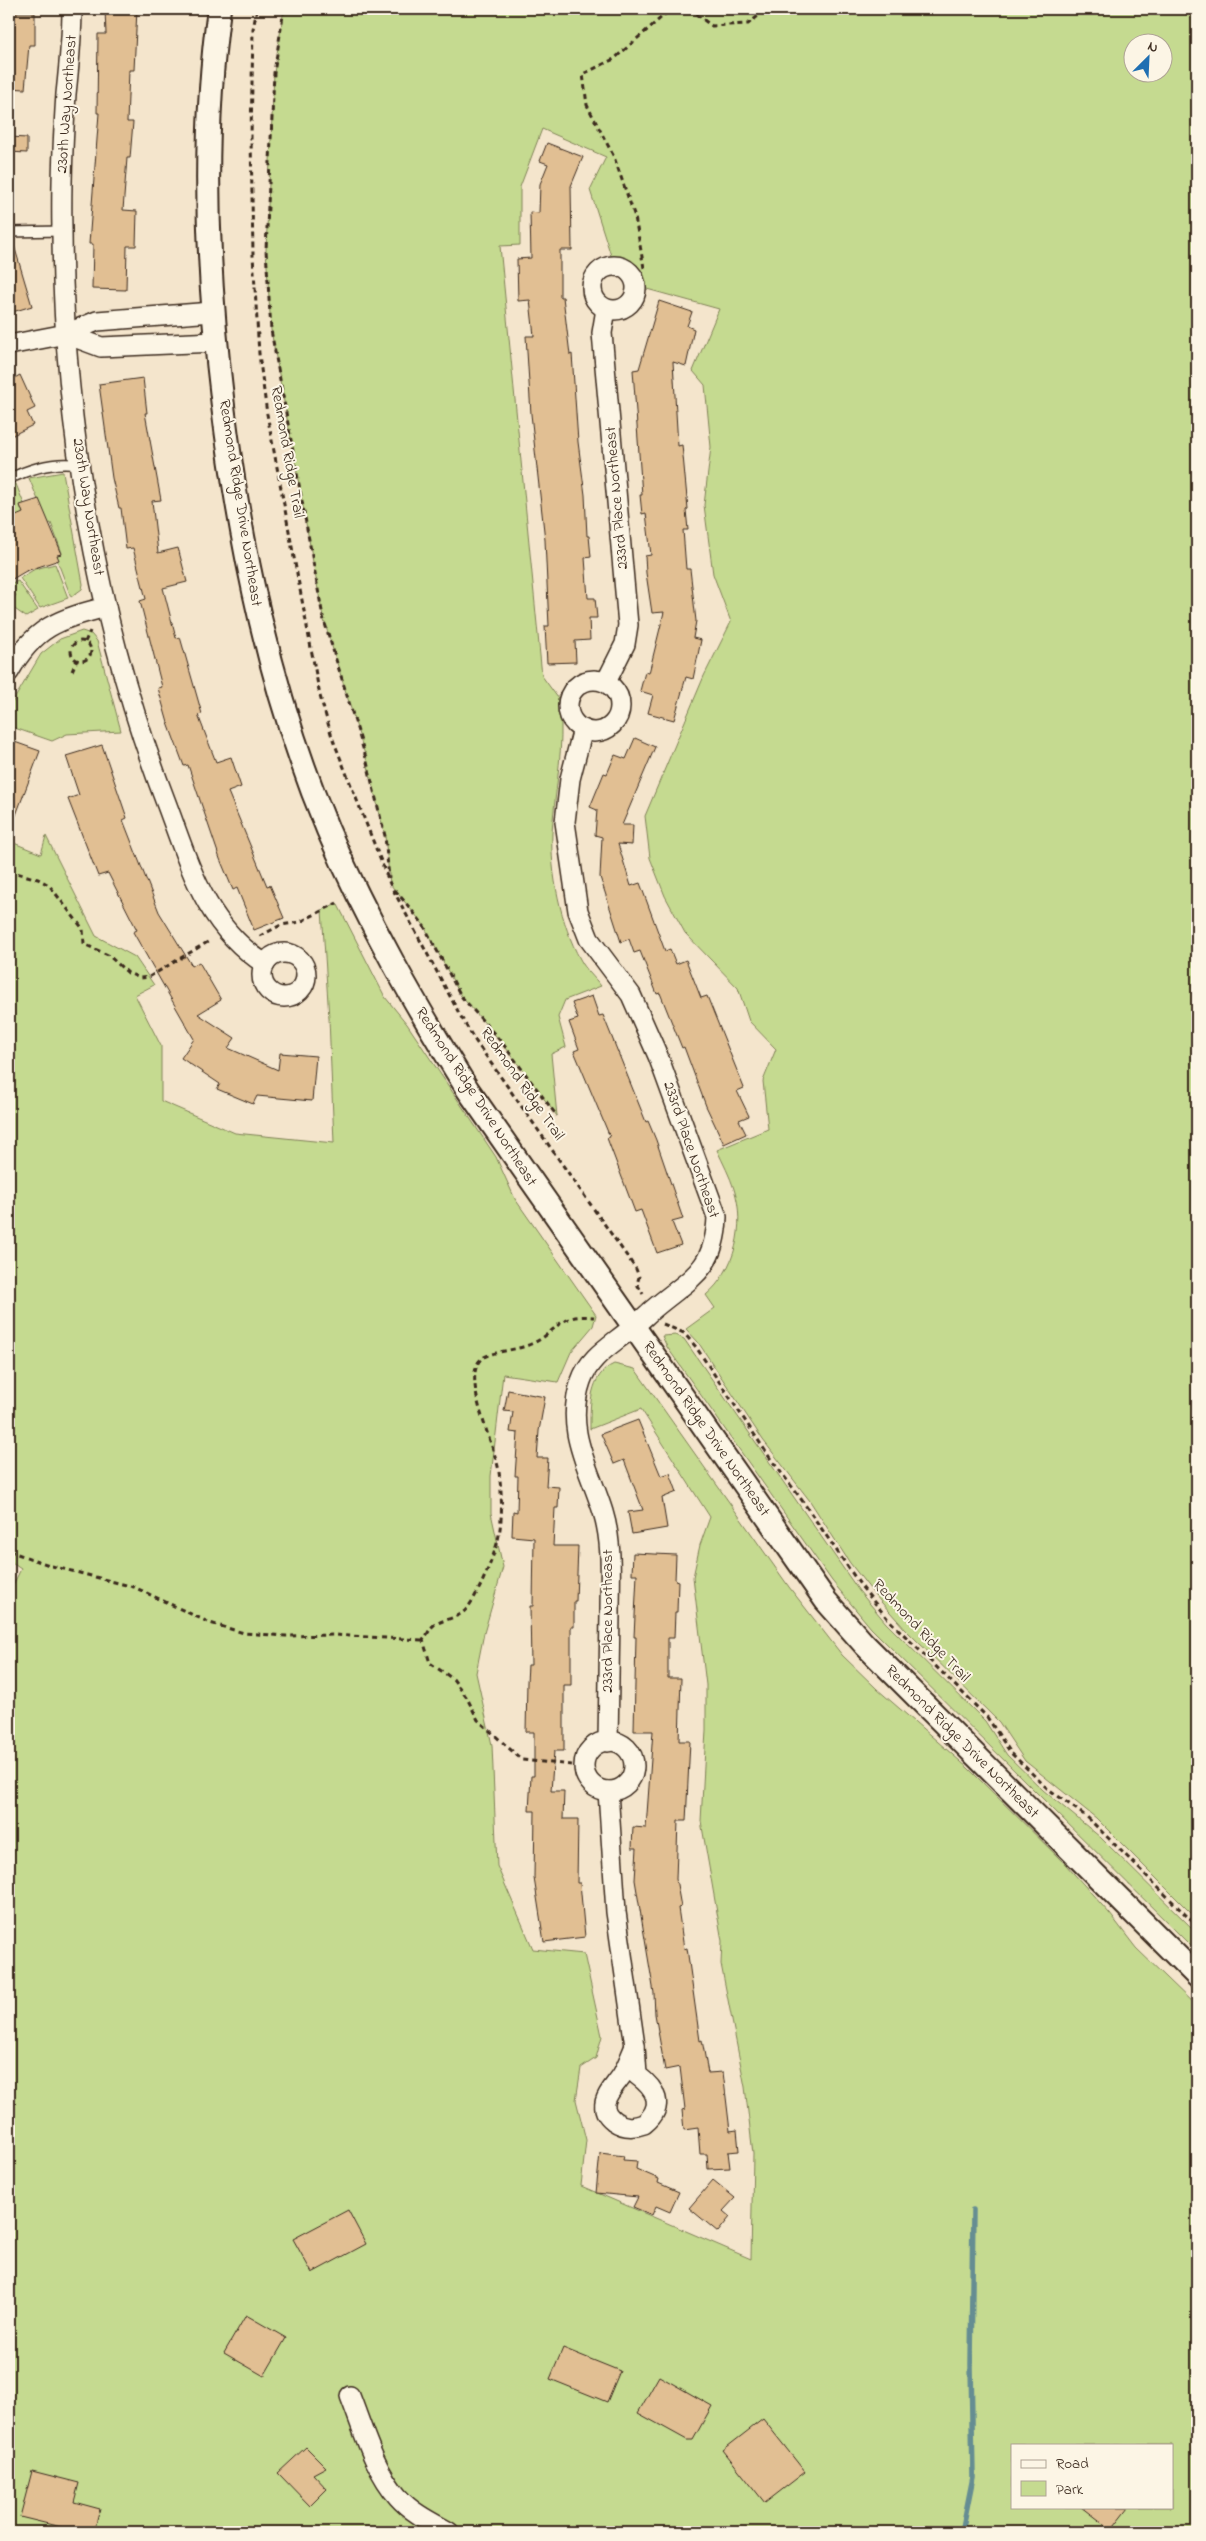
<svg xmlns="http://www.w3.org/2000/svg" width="1206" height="2541" font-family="'Indie Flower',sans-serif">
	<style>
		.green { fill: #c5da90; stroke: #808257; fill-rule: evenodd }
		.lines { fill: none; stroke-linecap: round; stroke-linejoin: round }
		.stream { stroke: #658d92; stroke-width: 5.5 }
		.building { fill: #e1bf93; stroke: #3b2a1e }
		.service-casing { stroke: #3b2a1e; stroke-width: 12 }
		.minor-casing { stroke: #3b2a1e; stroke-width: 22 }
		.tertiary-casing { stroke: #3b2a1e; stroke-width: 26 }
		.path { stroke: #3b2a1e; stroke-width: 3; stroke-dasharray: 5 4; stroke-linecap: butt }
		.service { stroke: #fcf5e5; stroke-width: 9 }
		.minor { stroke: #fcf5e5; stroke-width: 19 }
		.tertiary { stroke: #fcf5e5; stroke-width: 22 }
		.labels { text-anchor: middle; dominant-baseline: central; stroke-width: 4; stroke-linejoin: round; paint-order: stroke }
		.street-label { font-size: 16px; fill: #3b2a1e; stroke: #fcf5e5 }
	</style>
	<rect width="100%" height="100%" fill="#f4e5cc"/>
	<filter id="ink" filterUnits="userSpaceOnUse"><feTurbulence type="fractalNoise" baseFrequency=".02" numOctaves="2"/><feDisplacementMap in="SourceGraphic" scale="10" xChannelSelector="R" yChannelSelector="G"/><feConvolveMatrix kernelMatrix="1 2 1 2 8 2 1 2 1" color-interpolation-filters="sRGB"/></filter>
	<g filter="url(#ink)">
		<g class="green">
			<path d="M284,9H1197V1919L1096,1818L1025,1761L999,1722L905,1629L874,1594L850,1563L810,1501L763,1440L698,1342L686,1329L715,1308L706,1295C735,1271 746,1225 734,1189C730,1176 723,1163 717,1150L768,1129L763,1081L776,1049L749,1021L738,988L685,933L665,896L650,858L645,816L704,676L731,622L713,574L704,505L711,447L705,385L693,371L719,309L636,286L630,273L614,265L590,190L606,157L542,129L520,187V245L500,246L542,676L558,698V712L561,723C562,760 554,797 552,833C550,872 561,925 580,959C585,969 594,977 601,986L565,1000L558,1017L566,1047L551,1054L557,1116L503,1044L461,996L423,924L390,884L385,836L366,758L323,617L271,330L266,250L274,73ZM1164,42V72H1134V42Z"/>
			<path d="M63,472L83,584L82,589L71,597L57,560V555L62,553L51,523L48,524L29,478Z"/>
			<path d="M14,484H16L24,504L20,506L27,523L17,528L9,510V487Z"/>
			<path d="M55,564L68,598L40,608L20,578L35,569Z"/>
			<path d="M9,576L13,583L18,581L38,610L26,617L9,605L16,595L9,589Z"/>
			<path d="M82,631L91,634L97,641L121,731L67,734L52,741L9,726V708L41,654L60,639Z"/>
			<path d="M46,836L96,936L135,957L154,985L135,995L161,1046V1101L235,1133L334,1143L329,1018L322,910L337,903L385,997L407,1024L496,1157L515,1199L596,1315L593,1326L571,1352L558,1382L503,1374L491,1476V1513L503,1567L484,1633L476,1673L492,1745L497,1866L533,1949L584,1954L602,2036L596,2058L581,2068L576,2100L586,2140L581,2186L751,2259L753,2154L745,2087L721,1964L722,1941L701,1821L706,1730V1685L693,1577L700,1545L710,1517L641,1409L590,1429C590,1406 589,1375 614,1364L635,1369L789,1587L842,1655L877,1689L968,1768L1066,1865L1110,1914L1136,1948L1197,2007V2532H9V1593L21,1569L9,1561V841L41,854ZM1012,2445H1172V2507H1012Z"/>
			<path d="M676,1335L684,1339L859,1591L886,1623L985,1721L1007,1755L1043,1790L1100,1837L1197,1933V1952L871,1628L832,1581L667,1347L662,1336Z"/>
		</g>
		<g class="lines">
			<path class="stream" d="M960,2532H962L973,2477L971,2364L973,2210"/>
		</g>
		<g class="building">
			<path d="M105,9H137L134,70H129L127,122H133L130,158H127L123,210L137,211L136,246H127L126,290L92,289L93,244H89L99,113H97L98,34H106Z"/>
			<path d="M9,13H35V45H29L25,89L9,88Z"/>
			<path d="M9,137L27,138V153L9,152Z"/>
			<path d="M547,143L583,157L571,186L572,250H560V297H563L570,355L572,354L578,442L585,495L587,536H589L591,557L585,558L588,598H595L597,618H589L590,640L575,641L576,662L547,663L545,626H549L545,540L531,414L526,336H534L530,300L518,301L517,259L531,258L530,212L539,213L540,184L548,164L540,161Z"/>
			<path d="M13,242L32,306L9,313V243Z"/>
			<path d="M659,301L692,312L687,326L694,329L686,366L673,362L678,446L682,445L688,509L686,510L688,530H683L686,569H690L696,621L693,638L701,640L693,679L686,677L674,720L648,713L653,695L640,691L645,672L649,673L664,612L652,613L646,573L645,556L651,555L646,513L642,514L640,495H642L633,370L639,369Z"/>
			<path d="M20,375L35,408L27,412L33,425L9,437V381Z"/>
			<path d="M143,378L147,413H145L161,500L152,501L158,553L178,548L187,582L163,588L176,638L180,637L202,714L198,715L216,762L231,757L241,787L228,792L267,886L270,885L284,918L254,930L237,888L233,890L220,859L188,765L184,766L168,723L158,688L162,687L140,601L146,599L133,548L126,549L121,508H119L112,478L99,384Z"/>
			<path d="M39,499L62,554L57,555L59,560L26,571L9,581V519L23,513L20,505Z"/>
			<path d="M635,738L655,747L622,825H633L632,845L618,844L631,886L640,883L665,951L670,949L676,964L686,960L701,998L707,996L744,1088L737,1091L749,1116L739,1120L746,1134L724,1144L706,1106L684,1047L682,1048L660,993L657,994L640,951L634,953L629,939L621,942L600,877L602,837L595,835L597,810L590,807L604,773L607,774L615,755L626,759Z"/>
			<path d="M9,740L40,751L10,831L9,830Z"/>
			<path d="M102,745L127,818L123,820L159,912L192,966L199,962L221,1000L198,1014L235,1038L228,1048L278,1070L280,1053L316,1056L312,1101L257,1096L253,1104L217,1089L220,1084L181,1058L194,1039L133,932L137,930L108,873L98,876L68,799L79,795L66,756Z"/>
			<path d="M592,996L599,1016L603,1015L646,1122L648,1121L656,1140L683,1219L672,1222L681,1245L657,1253L641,1210L635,1212L607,1138L610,1137L574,1051L579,1049L569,1022L578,1019L572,1003Z"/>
			<path d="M508,1390L545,1397L539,1431L537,1458H548L546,1486L559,1487L558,1508H555L553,1546H578L576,1601H574V1627H571V1685H564V1751H554L551,1791H564L563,1819H578L577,1883H580L585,1937L544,1942L534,1878L535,1811H529L531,1776H534V1732H526L527,1682L528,1665H531L530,1606H533L534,1538L512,1536L513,1511L517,1512L518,1476H515L518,1433L510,1432L513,1412L504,1411Z"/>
			<path d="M638,1420L661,1476L670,1473L677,1492L662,1498L667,1528L632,1534L628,1512L643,1510L624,1460L614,1464L601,1434Z"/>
			<path d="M633,1553L676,1555L675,1580L678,1581L677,1612H675L674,1638H668V1678H681L679,1741H690L686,1821H678L676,1879L681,1907L678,1908L684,1949L687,1948L700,2041L702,2040L708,2073L723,2072L730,2131L737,2130L739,2151L728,2152L730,2168L708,2169L707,2154H700L698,2128L684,2130L682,2110L685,2109L680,2067L665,2070L655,2014L654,1993L635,1880L637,1848H632L633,1827L646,1828L653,1731H634L636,1637H634L637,1574H632Z"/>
			<path d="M600,2153L624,2156L623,2160L637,2161L636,2169L659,2179L658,2183L679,2192L670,2212L656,2206L652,2215L633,2207L638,2197L596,2193Z"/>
			<path d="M713,2180L735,2198L723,2211L730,2217L718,2232L689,2208Z"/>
			<path d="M348,2210L366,2244L312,2273L293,2239Z"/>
			<path d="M246,2315L286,2338L264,2376L224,2353Z"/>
			<path d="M563,2348L620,2371L607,2402L550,2379Z"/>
			<path d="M659,2376L712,2406L693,2440H687L638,2413Z"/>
			<path d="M763,2419L805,2472L765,2503L723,2450Z"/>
			<path d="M306,2447L326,2467L313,2474L327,2489L310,2506L278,2473Z"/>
			<path d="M32,2471L79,2483L74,2502L100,2509L94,2532H81L20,2517Z"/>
			<path d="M1081,2507H1129L1111,2530Z"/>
		</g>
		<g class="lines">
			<defs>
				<g id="service">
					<path d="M9,232L62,231"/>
					<path d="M9,479C31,468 55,461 79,465"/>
				</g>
				<g id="minor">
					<path d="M72,9C72,37 69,66 66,94C63,139 61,184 62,230C63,423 96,619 165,800C189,863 204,925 265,964"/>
					<circle cx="614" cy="288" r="22"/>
					<path d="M66,334L101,347L215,342"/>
					<path d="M9,345L66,334L97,321L212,312"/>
					<path d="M9,672C34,627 59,619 106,607"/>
					<circle cx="594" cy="706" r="26"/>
					<path d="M606,682L625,644L628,625L602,333L606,309"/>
					<path d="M583,729L570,779L565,822L578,911L589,939L631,995L658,1056L717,1217C715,1272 688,1279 651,1311C642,1319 633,1328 623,1335C605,1349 588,1360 581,1381C564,1430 589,1467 603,1512C613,1544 610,1581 610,1613C609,1656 609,1699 608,1742"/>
					<circle cx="284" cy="975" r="22"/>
					<circle cx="609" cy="1766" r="25"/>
					<path d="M608,1791L616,1912L635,2046"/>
					<path d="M635,2046L637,2075C656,2089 666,2106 644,2124C633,2128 624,2128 614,2121C593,2105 613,2089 622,2075C627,2066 631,2055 635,2046Z"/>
					<path d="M350,2396C363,2429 374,2470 398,2497C412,2513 431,2522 449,2532"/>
				</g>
				<path id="tertiary" d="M219,9C201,140 207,275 223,406C241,551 271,694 328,830C367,921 416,1006 468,1090L826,1601L865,1645L1197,1976"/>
			</defs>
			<use href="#service" class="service-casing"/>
			<use href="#minor" class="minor-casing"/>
			<use href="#tertiary" class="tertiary-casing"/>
			<g class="path">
				<path d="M257,9L253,29L251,137L253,255L259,354L267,414L320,696L332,737L390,884L460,1015L474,1039L636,1269L639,1277L637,1284L643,1294"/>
				<path d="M284,9L274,73L266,250L271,330L323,617L366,758L385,836L389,878"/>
				<path d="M689,9L712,26L748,24L767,9"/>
				<path d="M843,9H848"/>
				<path d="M644,268L635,217L614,157L587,105L583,74L614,59L671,9"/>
				<circle cx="81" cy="651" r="10"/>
				<path d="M85,642L90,631"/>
				<path d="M72,671L77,660"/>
				<path d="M9,871L38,879L49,885L83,929L84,944L108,955L128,973L140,978L149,977L211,940"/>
				<path d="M395,890L423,924L461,996L503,1044L557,1116"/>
				<path d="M260,936L281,925L300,922L337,903"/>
				<path d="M663,1324L684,1333L696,1347L770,1458L799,1496L861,1586L887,1618L987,1717L1011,1753L1047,1788L1087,1817L1197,1926"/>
				<path d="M9,1551L52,1566L134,1587L210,1623L244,1633L286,1636L334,1635L423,1640"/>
				<path d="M572,1765L522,1760L478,1720L467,1698L453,1679L430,1663L423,1640C427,1636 429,1629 434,1625C442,1620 453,1619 462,1613C475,1605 494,1556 498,1540C503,1517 502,1495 499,1472C497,1450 457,1372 484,1357C495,1351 518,1350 531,1344C559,1332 556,1313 594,1317"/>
			</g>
			<use href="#service" class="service"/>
			<use href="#minor" class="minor"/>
			<use href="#tertiary" class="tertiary"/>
		</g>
	</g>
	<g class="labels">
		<g class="street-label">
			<text transform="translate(67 104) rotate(-86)">230th Way Northeast</text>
			<text transform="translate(287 452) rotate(80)">Redmond Ridge Trail</text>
			<text transform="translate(617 498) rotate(-95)">233rd Place Northeast</text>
			<text transform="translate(240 503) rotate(81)">Redmond Ridge Drive Northeast</text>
			<text transform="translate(88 507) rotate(81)">230th Way Northeast</text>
			<text transform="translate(522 1084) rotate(55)">Redmond Ridge Trail</text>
			<text transform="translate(476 1097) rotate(57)">Redmond Ridge Drive Northeast</text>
			<text transform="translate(691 1150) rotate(71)">233rd Place Northeast</text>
			<text transform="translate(706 1429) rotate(55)">Redmond Ridge Drive Northeast</text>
			<text transform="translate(608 1621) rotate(-90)">233rd Place Northeast</text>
			<text transform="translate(921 1631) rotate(47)">Redmond Ridge Trail</text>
			<text transform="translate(962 1742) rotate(45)">Redmond Ridge Drive Northeast</text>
		</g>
	</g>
	<rect width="1206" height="2541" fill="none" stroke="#fcf5e5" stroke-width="30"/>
	<rect x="15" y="15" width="1176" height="2511" fill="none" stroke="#3b2a1e" stroke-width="2" filter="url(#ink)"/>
	<rect x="1011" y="2444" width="162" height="65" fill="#fcf5e5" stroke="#afa495"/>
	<rect x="1021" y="2460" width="25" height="8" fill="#fcf5e5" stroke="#afa495"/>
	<text x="1056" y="2468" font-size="15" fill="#3b2a1e">Road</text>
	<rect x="1021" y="2481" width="25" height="15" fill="#c5da90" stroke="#afa495"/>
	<text x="1056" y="2494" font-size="15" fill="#3b2a1e">Park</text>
	<g transform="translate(1148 58) rotate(24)"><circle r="24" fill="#fcf5e5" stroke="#afa495"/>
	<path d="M0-4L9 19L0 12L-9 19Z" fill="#1f6fb2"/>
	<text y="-8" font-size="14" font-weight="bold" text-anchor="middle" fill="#3b2a1e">N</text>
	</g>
</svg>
